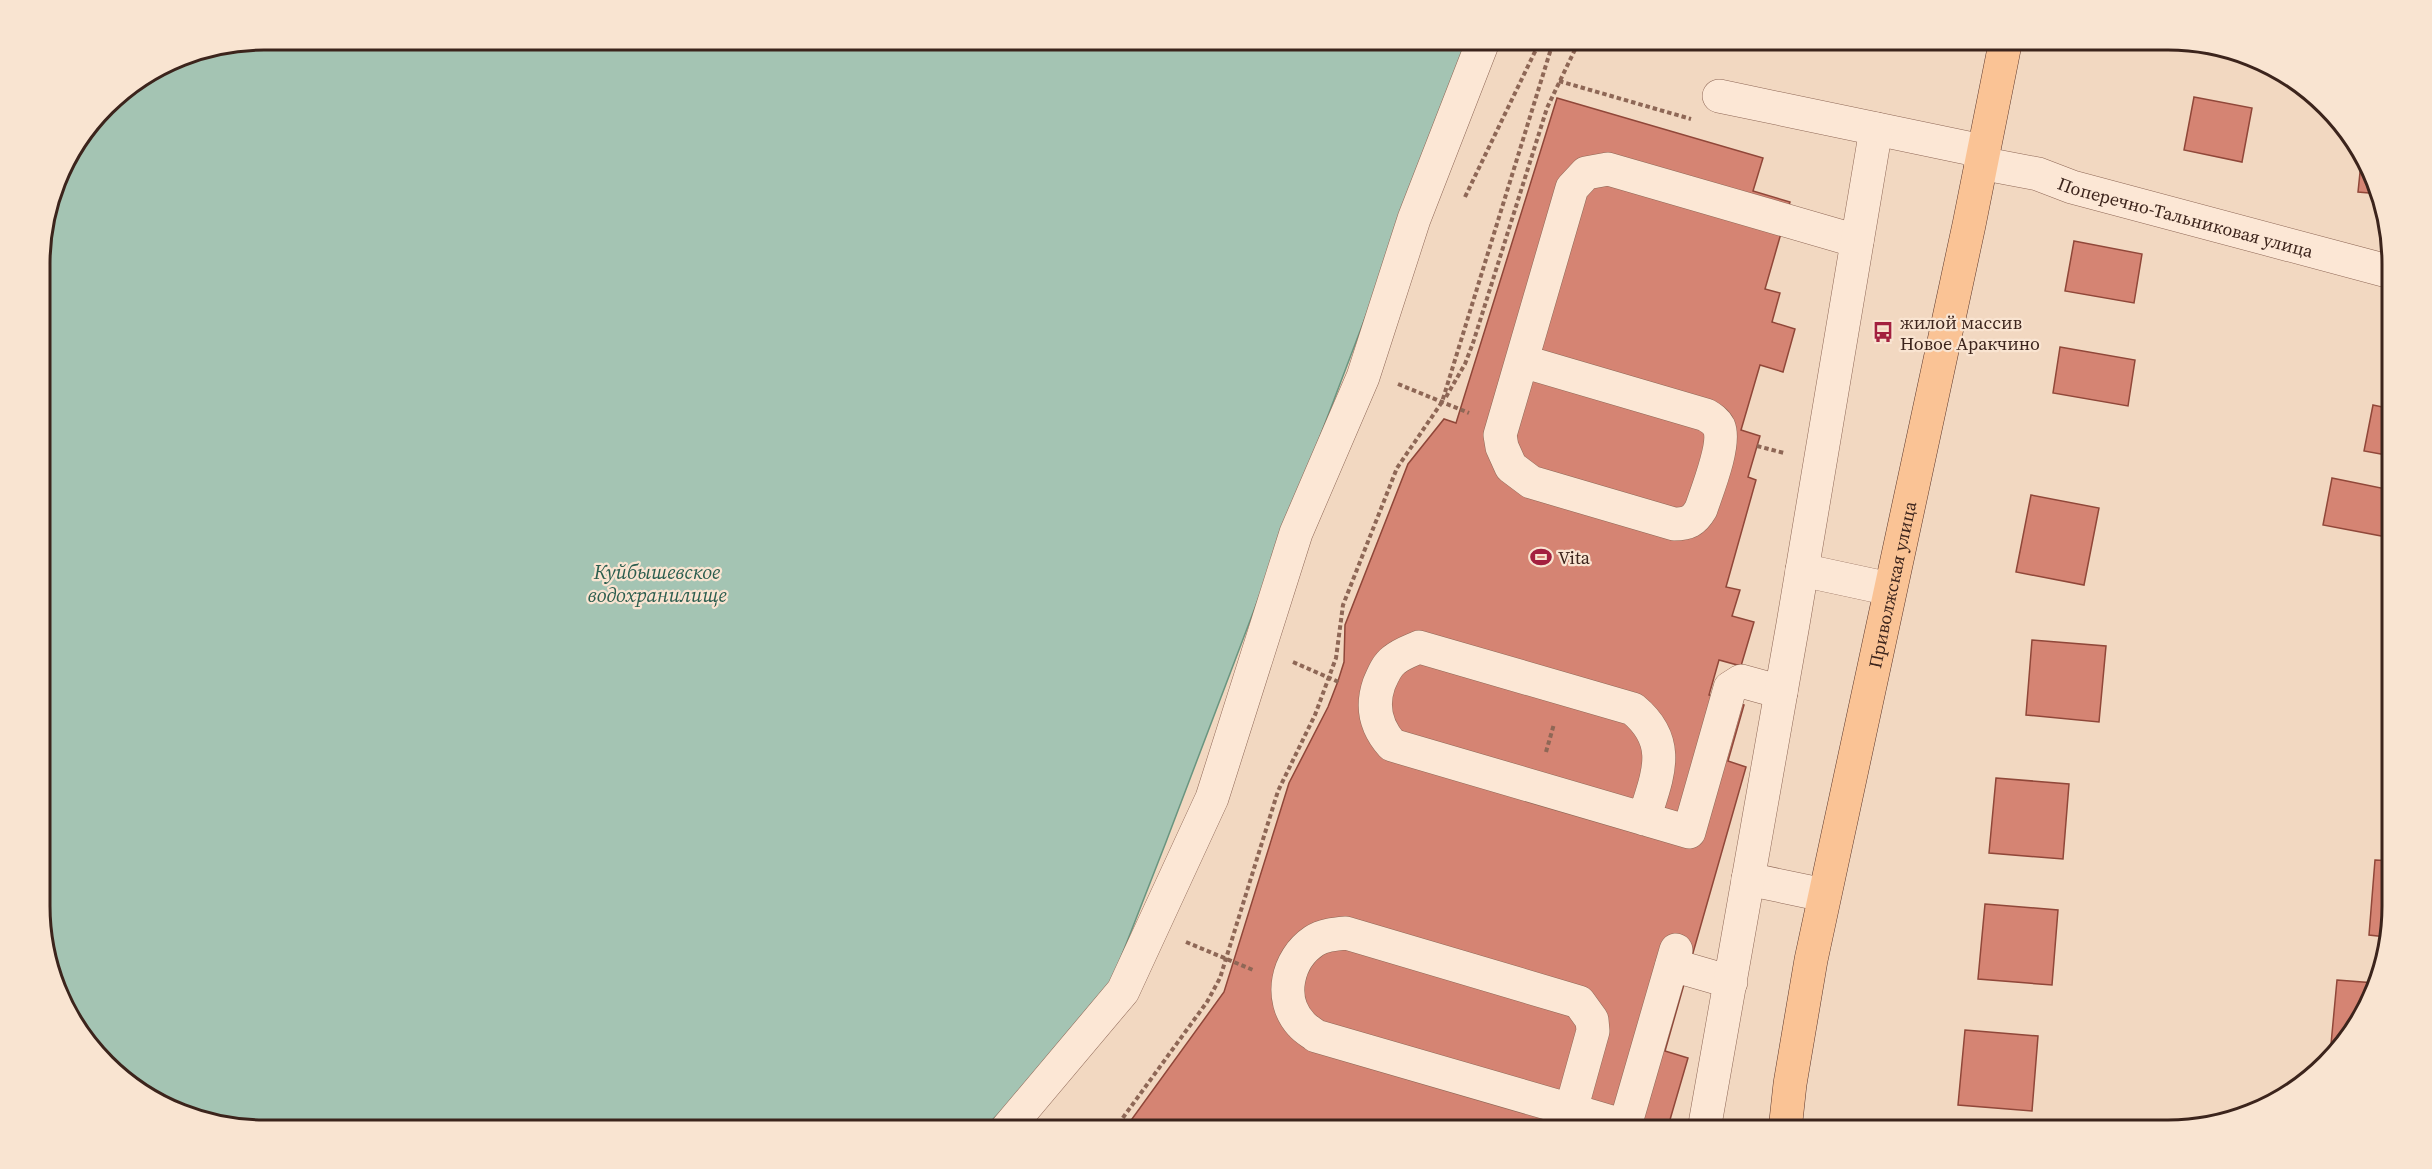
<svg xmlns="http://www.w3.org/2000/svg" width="2432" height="1169" font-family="'Source Serif 4',serif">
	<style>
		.water { fill: #a4c4b3; stroke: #6a947f; stroke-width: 1.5 }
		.building { fill: #d58473; stroke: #904739; stroke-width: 1.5 }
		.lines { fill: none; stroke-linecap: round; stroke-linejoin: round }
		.minor-casing { stroke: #8e6756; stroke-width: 34 }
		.major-casing { stroke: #5b362b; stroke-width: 34 }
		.path { stroke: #8e6756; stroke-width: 4; stroke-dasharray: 4.5 3; stroke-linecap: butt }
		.minor { stroke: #fce7d5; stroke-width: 33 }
		.major { stroke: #fac395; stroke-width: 33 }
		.labels { text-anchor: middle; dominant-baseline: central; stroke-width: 4.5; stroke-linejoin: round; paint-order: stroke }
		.street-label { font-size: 18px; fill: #3c241c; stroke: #f9e4d1 }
		.poi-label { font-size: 18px; fill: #3c241c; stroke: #f9e4d1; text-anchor: start }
		.water-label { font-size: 20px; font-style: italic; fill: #2a5d4e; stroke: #f9e4d1 }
		.rim { fill: none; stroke: #3c241c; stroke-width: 3 }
	</style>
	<rect width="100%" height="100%" fill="#f2d8c1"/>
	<path class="water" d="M264,39H1471L1166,842L1107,993L1042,1071L982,1130H264L165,1107L85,1042L56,992L41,935L40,248L62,165L115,95L178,56Z"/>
	<g class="building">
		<path d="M2194,97L2252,108L2242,162L2184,150Z"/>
		<path d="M1557,98L1763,158L1753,191L1790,202L1765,289L1780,293L1772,322L1795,329L1783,372L1760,365L1741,430L1760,436L1748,477L1756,480L1726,587L1740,590L1732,616L1754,622L1741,666L1719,660L1709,695L1744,705L1728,761L1746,767L1665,1051L1688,1058L1667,1130H1124L1224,992L1289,783L1328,707L1338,681L1344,662L1345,625L1408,464L1444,419L1456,423Z"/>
		<path d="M2362,153L2376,178L2380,194L2358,192Z"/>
		<path d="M2074,241L2142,254L2134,303L2065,291Z"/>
		<path d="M2060,347L2135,360L2128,406L2053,393Z"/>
		<path d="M2373,405L2392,409V456L2364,451Z"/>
		<path d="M2332,478L2391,490L2386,511L2392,512V538L2323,525Z"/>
		<path d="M2031,495L2099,508L2084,585L2016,572Z"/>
		<path d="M2032,640L2106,646L2099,722L2026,715Z"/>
		<path d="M2393,736V808L2386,807Z"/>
		<path d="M1996,778L2069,784L2063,859L1989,853Z"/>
		<path d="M2375,860L2393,861V906L2386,937L2369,935Z"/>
		<path d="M1985,904L2058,910L2052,985L1978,979Z"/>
		<path d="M2337,980L2375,983L2370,1004L2335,1055H2330Z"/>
		<path d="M1965,1030L2038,1036L2032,1111L1958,1105Z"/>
	</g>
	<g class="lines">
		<defs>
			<g id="minor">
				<path d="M1719,96L1982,151"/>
				<path id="s1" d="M1980,163L2038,174L2072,187L2391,272"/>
				<path d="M1522,361L1706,415C1711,418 1716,421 1719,427C1726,444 1707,491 1701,509C1694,521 1688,524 1674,524L1531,482L1511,467L1502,447L1500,435L1572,188L1586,173L1608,169L1857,241"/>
				<path d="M1802,570L1890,589"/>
				<path d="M1644,819C1657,776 1674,743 1633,709L1419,647C1410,651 1401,654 1394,660C1386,666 1383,675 1379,684C1371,707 1376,727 1392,745L1689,832L1730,688L1741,681L1781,692"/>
				<path d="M1748,879L1824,895"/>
				<path d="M1346,933L1579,1002L1592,1020L1593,1031L1571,1110L1316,1036C1311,1032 1305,1029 1301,1024C1278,999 1287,959 1314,941C1323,935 1334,934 1346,933Z"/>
				<path d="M1672,965L1731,982"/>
				<path d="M1571,1110L1625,1126L1676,950"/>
				<path d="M1006,1130L1123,991L1212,798L1296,533L1363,377L1414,219L1484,39"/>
				<path d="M1704,1130L1793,624L1876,129"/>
			</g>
			<g id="major">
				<path id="s2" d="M1785,1130L1790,1084L1811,960L1969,225L2006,39"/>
			</g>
		</defs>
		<use href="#minor" class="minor-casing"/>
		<use href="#major" class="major-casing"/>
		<g class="path">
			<path d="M1559,81L1691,119"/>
			<path d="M1465,197L1541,39"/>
			<path d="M1398,384L1469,413"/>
			<path d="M1446,397L1465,364L1473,343L1547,108L1580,39"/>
			<path d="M1757,446L1784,453"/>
			<path d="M1293,662L1341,683"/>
			<path d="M1546,752L1554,724"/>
			<path d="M1186,942L1253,970"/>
			<path d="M1114,1130L1207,1002L1220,978L1278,791L1315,715L1336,658L1343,605L1397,468L1442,402L1554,39"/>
		</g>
		<use href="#minor" class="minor"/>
		<use href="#major" class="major"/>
	</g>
	<defs>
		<symbol id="bus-bare" viewBox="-9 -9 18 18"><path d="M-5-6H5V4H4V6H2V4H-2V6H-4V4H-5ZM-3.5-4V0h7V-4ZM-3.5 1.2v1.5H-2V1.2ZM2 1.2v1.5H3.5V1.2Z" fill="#a3203f" stroke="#f9e4d1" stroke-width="2.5" paint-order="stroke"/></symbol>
		<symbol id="stadium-bare" viewBox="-9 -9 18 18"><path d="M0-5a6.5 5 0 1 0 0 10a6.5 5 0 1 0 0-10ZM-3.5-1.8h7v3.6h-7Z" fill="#a3203f" stroke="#f9e4d1" stroke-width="2.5" paint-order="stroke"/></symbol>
	</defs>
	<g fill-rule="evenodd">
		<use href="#bus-bare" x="1868" y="317" width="30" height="30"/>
		<use href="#stadium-bare" x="1526" y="542" width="30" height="30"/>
	</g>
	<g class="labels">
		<g class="street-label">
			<text stroke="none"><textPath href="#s1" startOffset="213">Поперечно-Тальниковая улица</textPath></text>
			<text stroke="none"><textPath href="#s2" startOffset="556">Приволжская улица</textPath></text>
		</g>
		<g class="poi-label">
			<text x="1900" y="322">жилой массив<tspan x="1900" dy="21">Новое Аракчино</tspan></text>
			<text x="1558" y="557">Vita</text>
		</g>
		<g class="water-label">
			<text x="657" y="572">Куйбышевское<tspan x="657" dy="23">водохранилище</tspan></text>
		</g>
	</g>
	<path d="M0 0H2432V1169H0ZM264 50H2168A214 214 0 0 1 2382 264V906A214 214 0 0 1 2168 1120H264A214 214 0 0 1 50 906V264A214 214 0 0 1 264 50Z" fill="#f9e4d1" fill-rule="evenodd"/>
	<path class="rim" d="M264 50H2168A214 214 0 0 1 2382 264V906A214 214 0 0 1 2168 1120H264A214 214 0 0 1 50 906V264A214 214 0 0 1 264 50Z"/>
</svg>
